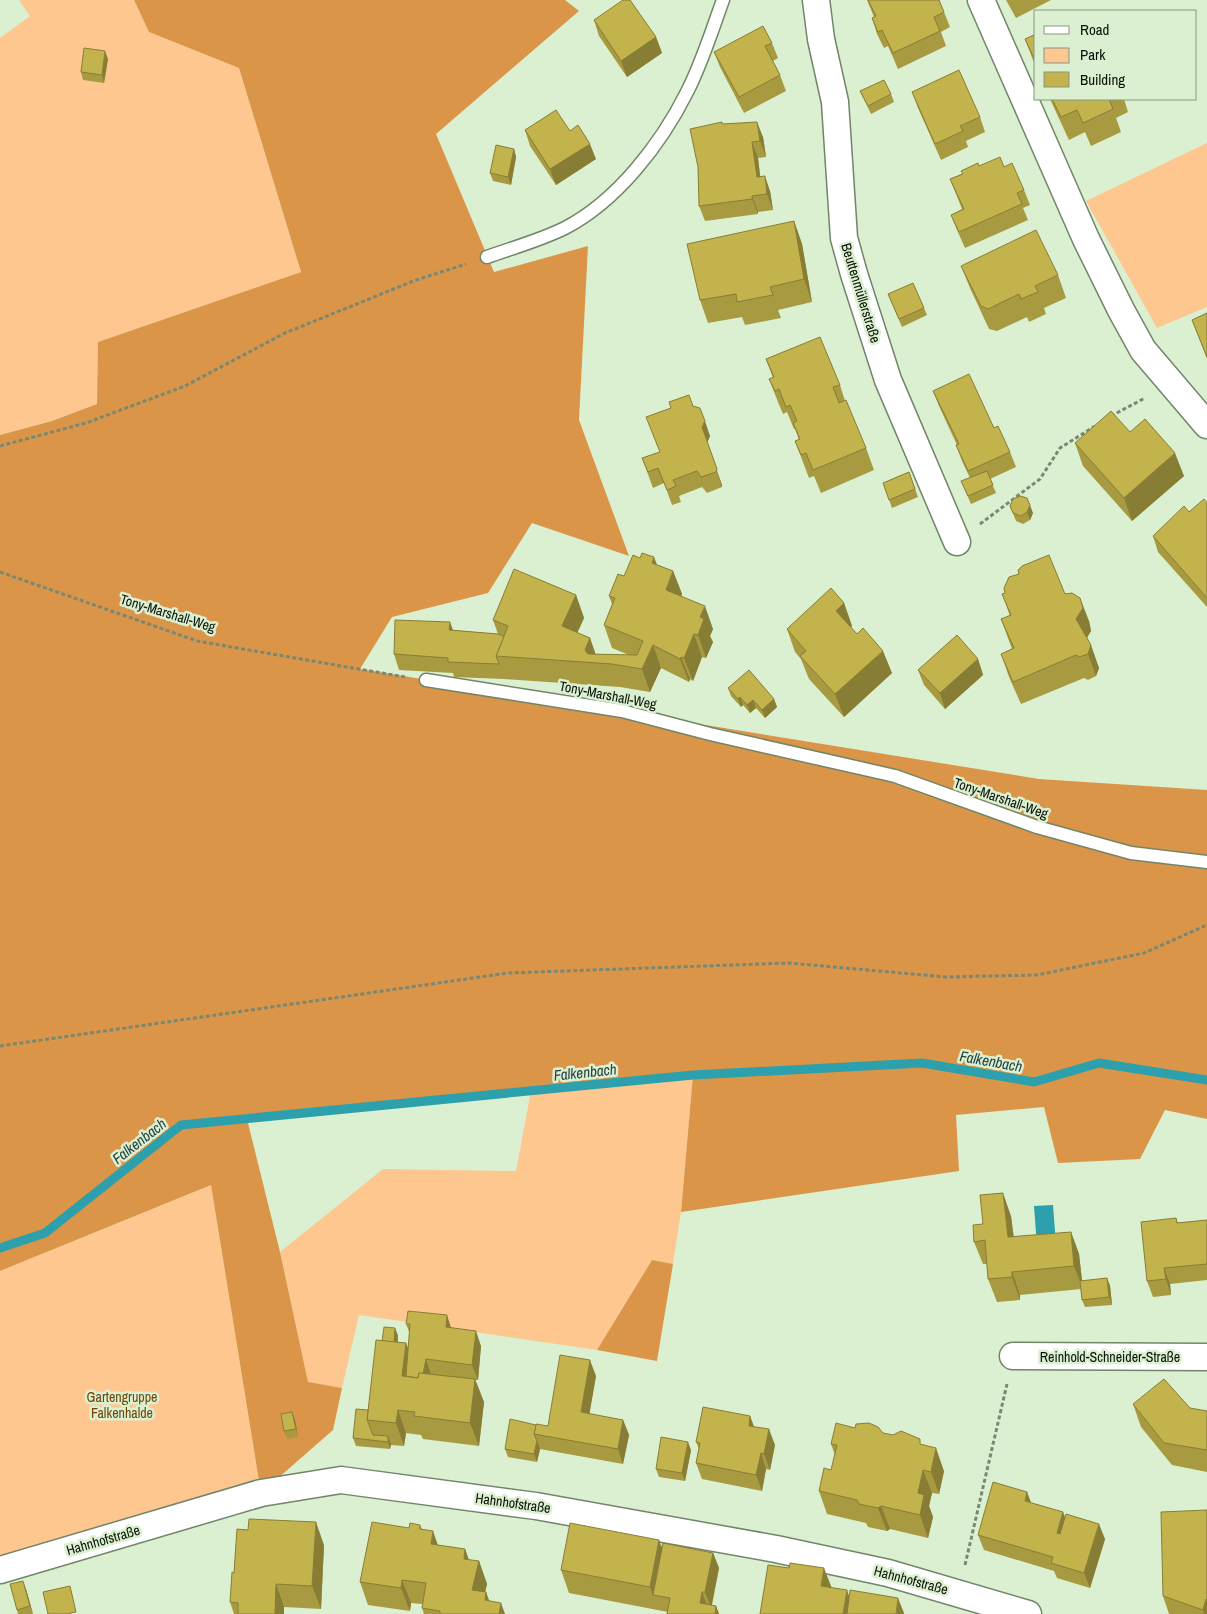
<svg xmlns="http://www.w3.org/2000/svg" width="1207" height="1614" font-family="'Archivo Narrow',sans-serif">
	<style>
		.green { fill: #fec790 }
		.forest { fill: #da9548 }
		.water { fill: #2ca0ac }
		.lines { fill: none; stroke-linecap: round; stroke-linejoin: round }
		.stream { stroke: #2ca0ac; stroke-width: 9 }
		.lane-casing { stroke: #728569; stroke-width: 15 }
		.street-casing { stroke: #728569; stroke-width: 29 }
		.path { stroke: #7a8873; stroke-width: 3; stroke-dasharray: 4 2.5; stroke-linecap: butt }
		.lane { stroke: #fff; stroke-width: 12 }
		.street { stroke: #fff; stroke-width: 26 }
		.wall { fill: #a89a41 }
		.shaded-wall { fill: #887d35 }
		.building { fill: #c3b34c; stroke: #887d35 }
		.labels { text-anchor: middle; dominant-baseline: central; stroke-width: 5; stroke-linejoin: round; paint-order: stroke }
		.street-label { font-size: 14px; fill: #0a1107; stroke: #dbf0d1 }
		.park-label { font-size: 14px; fill: #724406; stroke: #dbf0d1 }
		.water-label { font-size: 15px; font-style: italic; fill: #274043; stroke: #dbf0d1 }
	</style>
	<rect width="100%" height="100%" fill="#dbf0d1"/>
	<g class="green">
		<path d="M19,0H134L149,32L239,68L301,272L98,342L97,404L52,421L0,435V38L30,16Z"/>
		<path d="M1207,143V307L1157,328L1086,201Z"/>
		<path d="M693,1075L681,1212L673,1264L652,1260L597,1350L359,1315L342,1388L308,1383L280,1252L383,1169L516,1171L531,1091Z"/>
		<path d="M211,1185L261,1493L0,1570V1271Z"/>
	</g>
	<g class="forest">
		<path d="M134,0H565L579,11L436,134L494,272L588,246L579,420L629,556L532,523L488,593L392,617L360,669L1039,779L1207,790V1119L1165,1110L1140,1159L1058,1163L1044,1107L956,1115L959,1171L681,1212L693,1075L247,1119L280,1252L308,1382L342,1388L333,1430L261,1493L211,1185L0,1271V435L52,421L97,404L98,342L301,272L239,68L149,32Z"/>
		<path d="M652,1260L673,1264L657,1361L597,1350Z"/>
	</g>
	<path class="water" d="M1053,1205L1056,1245L1037,1246L1034,1206Z"/>
	<g class="lines">
		<path class="stream" d="M0,1248L45,1233L181,1125L693,1075L922,1063L1034,1082L1099,1063L1207,1080"/>
		<defs>
			<g id="lane">
				<path d="M487,257C512,248 541,240 565,228C617,201 661,144 687,92C702,63 712,30 723,0"/>
				<path d="M426,680L622,711L710,734L895,776L1037,827L1131,853L1207,862"/>
			</g>
			<g id="street">
				<path d="M816,0L821,39L835,102L844,238L854,274L888,380L957,542"/>
				<path d="M981,0L1086,239L1121,310L1143,350L1207,425"/>
				<path d="M1013,1356L1207,1357"/>
				<path d="M0,1570L261,1493L341,1480L536,1506L776,1549L888,1573L1028,1614"/>
			</g>
		</defs>
		<use href="#lane" class="lane-casing"/>
		<use href="#street" class="street-casing"/>
		<g class="path">
			<path d="M1111,416L1145,398"/>
			<path d="M0,446L86,423L185,386L285,333L416,280L466,264"/>
			<path d="M980,524L1040,479L1060,448L1095,426"/>
			<path d="M0,572L197,641L405,677"/>
			<path d="M0,1046L508,973L789,963L946,977L1037,975L1144,953L1207,925"/>
			<path d="M965,1565L1007,1384"/>
		</g>
		<use href="#lane" class="lane"/>
		<use href="#street" class="street"/>
	</g>
	<g class="wall">
		<path d="M867,0H939L944,12L950,27L941,32L946,46L898,69L888,46L884,48L877,34L872,18L874,17Z"/>
		<path d="M1006,0H1051L1016,18Z"/>
		<path d="M594,20L656,37L662,53L627,77L599,36Z"/>
		<path d="M1036,34V68L1025,39Z"/>
		<path d="M772,43L778,58L773,61L780,75L786,91L744,113L720,67L714,52Z"/>
		<path d="M108,59L104,83L83,80L81,72Z"/>
		<path d="M860,91L891,94L894,102L871,114Z"/>
		<path d="M912,92L980,117L985,132L966,141L968,147L941,160L918,108Z"/>
		<path d="M1050,99H1124L1128,112L1116,118L1121,132L1091,146L1085,132L1069,140Z"/>
		<path d="M723,124L763,137L766,157L758,158L760,176L770,191L773,210L758,212V214L705,221L699,206Z"/>
		<path d="M525,130L570,131L596,159L556,185L530,146Z"/>
		<path d="M514,149L516,157L511,185L493,181L490,173Z"/>
		<path d="M979,166L1004,167L1024,190L1030,205L1023,208L1028,220L965,248L957,230L951,215L962,209L950,179Z"/>
		<path d="M794,221L802,244L812,302L778,310L781,318L745,325L742,317L708,323L700,300Z"/>
		<path d="M961,266L1058,275L1066,298L1044,308L1046,314L1029,322L1027,317L997,331L989,329L970,288Z"/>
		<path d="M888,294L924,308L927,315L902,327Z"/>
		<path d="M1207,313V359L1192,320Z"/>
		<path d="M766,359L840,385L845,401L866,448L874,470L821,493L814,476L809,478L795,441L799,440L795,429H794L787,412L783,414L778,402L769,379L773,378Z"/>
		<path d="M933,391L994,428L1010,452L1016,467L990,479L996,493L971,504L961,481L970,478L962,461L956,445H957L939,406Z"/>
		<path d="M693,406L710,436L707,443L722,485V487L707,493L702,487L679,496L681,502L672,505L664,483L653,488L642,458L659,452Z"/>
		<path d="M1130,432L1184,476L1132,521L1083,466L1075,443Z"/>
		<path d="M909,472L918,497L892,508L883,483Z"/>
		<path d="M1207,503V607L1158,552L1153,536L1189,512Z"/>
		<path d="M1010,506L1033,513L1030,520L1023,524L1016,521Z"/>
		<path d="M657,565L673,571L682,594L681,596L713,629L710,636L713,642L706,658L702,657L693,681L690,679L689,682L661,668L650,692L620,687L504,679L454,677L453,673L399,670L394,654L453,630L498,634L493,620L576,595L584,618L577,633L590,638L595,654L629,655L612,648L604,625L612,604L609,596L624,576Z"/>
		<path d="M1002,594H1065L1089,621L1091,631L1087,638L1099,668L1096,676L1088,680L1084,678L1021,704L1009,677L1001,654L1012,649L1001,619L1010,616Z"/>
		<path d="M844,603L852,626L851,627L892,673L844,717L809,679L801,659L795,652L787,629Z"/>
		<path d="M978,659L983,675L945,709L924,685L918,670Z"/>
		<path d="M728,688L774,699L777,707L765,718L756,708L750,713L743,705L741,707L731,696Z"/>
		<path d="M1011,1216L1014,1237L1071,1232L1079,1254L1082,1281L1107,1278L1110,1286L1112,1305L1085,1307L1082,1300L1081,1289L1020,1295V1300L997,1302L988,1279L987,1264H983L974,1242L983,1224Z"/>
		<path d="M1176,1218L1178,1223L1207,1220V1280L1170,1284L1171,1295L1153,1297L1147,1281Z"/>
		<path d="M406,1324L452,1328L481,1346L478,1380H475L484,1402L479,1446L423,1439L421,1435L406,1433L404,1446L391,1445L390,1449L356,1446L353,1438L368,1410L395,1328L398,1336V1342L406,1343L408,1349L410,1334Z"/>
		<path d="M596,1376L589,1414L623,1420L629,1435L623,1464L540,1449L537,1462L508,1457L505,1449L536,1425L548,1426Z"/>
		<path d="M1133,1404L1190,1408L1207,1411V1472L1172,1465L1141,1427Z"/>
		<path d="M292,1412L295,1420L298,1437L287,1439L284,1431Z"/>
		<path d="M750,1416L754,1427L775,1445L770,1470L766,1469L762,1491L702,1479L696,1463L699,1449L696,1442Z"/>
		<path d="M855,1428L883,1433L922,1445L944,1471L939,1494L932,1493L929,1506L933,1517L928,1538L890,1529L887,1531L868,1527L866,1523L827,1514L819,1491L831,1470L835,1455L831,1444Z"/>
		<path d="M691,1450L685,1481L659,1477L656,1469Z"/>
		<path d="M1027,1492L1031,1503L1063,1512L1065,1517L1105,1539L1090,1588L1057,1578L1054,1571L984,1550L978,1535Z"/>
		<path d="M1207,1510V1614H1169L1163,1596Z"/>
		<path d="M420,1525L422,1529L438,1545L465,1549L469,1560L479,1561L487,1584L485,1592H486L489,1601L505,1614H424L422,1608V1604L411,1603L410,1611L368,1605L360,1582L409,1528Z"/>
		<path d="M324,1545L321,1609L284,1607V1614H234L230,1602L234,1573Z"/>
		<path d="M662,1547L713,1553L719,1568L712,1605L716,1606L719,1614H667L668,1612L569,1593L561,1570Z"/>
		<path d="M26,1589L33,1614H18L17,1610Z"/>
	</g>
	<g class="shaded-wall">
		<path d="M656,37L662,53L627,77L621,61Z"/>
		<path d="M105,51L108,59L104,83L102,75Z"/>
		<path d="M757,122L763,137L766,157L760,141Z"/>
		<path d="M752,142L758,158L762,192L757,177Z"/>
		<path d="M590,144L596,159L556,185L550,169Z"/>
		<path d="M514,149L516,157L511,185L508,177Z"/>
		<path d="M765,176L770,191L773,210L767,194Z"/>
		<path d="M752,196L758,212V214L752,199Z"/>
		<path d="M794,221L802,244L812,302L804,279Z"/>
		<path d="M705,421L710,436L707,443L722,485V487L702,427Z"/>
		<path d="M1175,453L1184,476L1132,521L1124,498Z"/>
		<path d="M1030,505L1033,513L1030,520L1027,512Z"/>
		<path d="M654,557L663,580L652,563Z"/>
		<path d="M673,571L682,594L674,613L666,590Z"/>
		<path d="M576,595L584,618L570,649L562,626Z"/>
		<path d="M1080,598L1089,621L1091,631L1084,642L1076,619Z"/>
		<path d="M844,603L852,626L844,634L836,611Z"/>
		<path d="M705,606L713,629L710,636L713,642L706,658L698,635L700,617Z"/>
		<path d="M450,622L456,638L449,630Z"/>
		<path d="M694,634L702,657L693,681L684,658Z"/>
		<path d="M590,638L598,661L589,662L585,650Z"/>
		<path d="M653,645L661,668L650,692L642,669Z"/>
		<path d="M1091,645L1099,668L1096,676L1088,654Z"/>
		<path d="M883,651L892,673L844,717L835,694Z"/>
		<path d="M681,657L690,679L689,682L680,659Z"/>
		<path d="M978,659L983,675L945,709L940,693Z"/>
		<path d="M740,697L743,705L741,707L738,699Z"/>
		<path d="M774,699L777,707L765,718L762,710Z"/>
		<path d="M753,700L756,708L750,713L747,705Z"/>
		<path d="M1003,1193L1011,1216L1016,1260L1008,1237Z"/>
		<path d="M1071,1232L1079,1254L1083,1289L1074,1266Z"/>
		<path d="M1164,1268L1170,1284L1171,1295L1166,1279Z"/>
		<path d="M1012,1272L1020,1295V1300L1012,1277Z"/>
		<path d="M1107,1278L1110,1286L1112,1305L1109,1297Z"/>
		<path d="M447,1315L452,1331L446,1327Z"/>
		<path d="M395,1328L398,1336L396,1357L393,1349Z"/>
		<path d="M476,1331L481,1346L478,1380L472,1365Z"/>
		<path d="M406,1343L415,1366L412,1384L402,1376Z"/>
		<path d="M426,1359L431,1375L421,1385Z"/>
		<path d="M590,1360L596,1376L587,1428L581,1412Z"/>
		<path d="M475,1379L484,1402L479,1446L470,1423Z"/>
		<path d="M398,1410L406,1433L404,1446L396,1423Z"/>
		<path d="M292,1412L295,1420L298,1437L296,1429Z"/>
		<path d="M750,1416L756,1432L749,1426Z"/>
		<path d="M623,1420L629,1435L623,1464L618,1449Z"/>
		<path d="M769,1429L775,1445L770,1470L764,1454Z"/>
		<path d="M388,1436L391,1444L390,1449L388,1442Z"/>
		<path d="M537,1441L540,1449L537,1462L534,1454Z"/>
		<path d="M688,1442L691,1450L685,1481L682,1473Z"/>
		<path d="M936,1448L944,1471L939,1494L931,1472Z"/>
		<path d="M761,1453L766,1469L762,1491L756,1475Z"/>
		<path d="M923,1470L932,1493L929,1506L933,1517L928,1538L920,1515L918,1493Z"/>
		<path d="M1027,1492L1033,1508L1025,1501Z"/>
		<path d="M881,1506L890,1529L887,1531L878,1508Z"/>
		<path d="M1063,1512L1068,1528L1062,1549L1057,1533Z"/>
		<path d="M316,1522L324,1545L321,1609L312,1586Z"/>
		<path d="M1099,1524L1105,1539L1090,1588L1084,1573Z"/>
		<path d="M433,1531L441,1554L431,1544Z"/>
		<path d="M659,1540L668,1563L653,1595L650,1587Z"/>
		<path d="M465,1549L473,1572L464,1559Z"/>
		<path d="M713,1553L719,1568L711,1608L705,1592Z"/>
		<path d="M479,1561L487,1584L480,1613L472,1590Z"/>
		<path d="M824,1568L833,1591L821,1586Z"/>
		<path d="M402,1580L411,1603L410,1611L401,1588Z"/>
		<path d="M23,1581L26,1589L33,1614L30,1606Z"/>
		<path d="M276,1584L284,1607V1614H275Z"/>
		<path d="M847,1590L855,1613V1614H843Z"/>
		<path d="M486,1592L494,1614L485,1600Z"/>
		<path d="M702,1592L708,1608L700,1603Z"/>
		<path d="M898,1598L904,1613V1614H896Z"/>
		<path d="M1206,1599L1207,1602V1614H1204L1203,1610Z"/>
		<path d="M501,1603L505,1614H499Z"/>
		<path d="M716,1606L719,1614H715Z"/>
	</g>
	<g class="building">
		<path d="M623,0H630L656,37L621,61L594,20Z"/>
		<path d="M868,0H939L944,12L934,17L940,31L893,53L882,30L878,32L872,18L876,16Z"/>
		<path d="M763,26L772,43L765,46L780,75L739,97L714,52Z"/>
		<path d="M1036,34V63L1025,39Z"/>
		<path d="M84,48L105,51L102,75L81,72Z"/>
		<path d="M959,70L980,117L960,126L963,131L935,144L912,92Z"/>
		<path d="M884,80L891,94L868,106L860,91Z"/>
		<path d="M1052,99H1109L1113,109L1083,123L1077,110L1061,117Z"/>
		<path d="M556,110L570,131L578,125L590,144L550,169L525,130Z"/>
		<path d="M722,122V124L757,122L760,141L752,142L757,177L765,176L767,194L752,196V199L699,206L698,167L690,129Z"/>
		<path d="M496,145L514,149L508,177L490,173Z"/>
		<path d="M1000,157L1004,167L1012,163L1024,190L1017,193L1022,204L959,232L951,215L964,209L950,179L963,174L961,171L978,163L979,166Z"/>
		<path d="M794,221L804,279L770,287L773,295L737,302L736,294L700,300L687,244Z"/>
		<path d="M1036,230L1058,275L1035,286L1038,292L1021,299L1019,294L988,309L981,306L961,266Z"/>
		<path d="M913,283L924,308L899,319L888,294Z"/>
		<path d="M1207,313V357L1192,320Z"/>
		<path d="M820,337L840,385L833,387L839,403L846,400L866,448L813,470L806,453L801,455L795,441L800,439L793,423L797,421L790,405L786,407L779,389L775,391L769,379L774,377L766,359Z"/>
		<path d="M969,374L994,428L998,426L1010,452L968,471L956,445L959,444L933,391Z"/>
		<path d="M689,395L693,406L700,408L705,421L702,427L717,469L716,472L701,477L697,471L673,480L676,486L667,490L658,468L648,472L642,458L660,452L646,417L671,408L669,402Z"/>
		<path d="M1111,411L1130,432L1145,419L1175,453L1124,498L1075,443Z"/>
		<path d="M987,471L993,485L968,496L961,481Z"/>
		<path d="M909,472L915,489L889,500L883,483Z"/>
		<path d="M1020,496L1027,498L1030,505L1027,512L1021,516L1013,513L1010,506L1013,499Z"/>
		<path d="M1204,499L1207,503V598L1153,536L1184,506L1189,512Z"/>
		<path d="M642,553L654,557L652,563L673,571L666,590L705,606L700,617L704,619L698,635L694,634L684,658L681,657L680,659L653,645L642,669L612,664L496,656L508,626L493,620L514,569L576,595L562,626L590,638L585,650L588,654L637,655L643,641L604,625L615,598L609,596L618,574L624,576L633,555L640,558Z"/>
		<path d="M1049,555L1065,594L1072,593L1080,598L1083,608L1076,619L1091,645L1088,654L1079,657L1076,655L1013,682L1001,654L1014,648L1001,619L1011,615L1002,594L1005,593L1004,588L1009,577L1019,574L1018,570L1022,566Z"/>
		<path d="M831,588L844,603L836,611L857,634L863,628L883,651L835,694L800,656L806,651L787,629Z"/>
		<path d="M395,620L450,622L449,630L498,634L504,636L496,656L499,664L448,662V658L394,654Z"/>
		<path d="M957,635L978,659L940,693L918,670Z"/>
		<path d="M749,670L774,699L762,710L753,700L747,705L740,697L738,699L728,688Z"/>
		<path d="M1003,1193L1008,1237L1071,1232L1074,1266L1012,1272V1277L988,1279L985,1240L974,1242L973,1225L983,1224L980,1195Z"/>
		<path d="M1176,1218L1177,1223L1207,1220V1264L1164,1268L1166,1279L1147,1281L1141,1222Z"/>
		<path d="M1107,1278L1109,1297L1082,1300L1080,1281Z"/>
		<path d="M408,1311L447,1315L446,1327L476,1331L472,1365L426,1359L423,1374L419,1373L418,1378L406,1376L410,1324H406Z"/>
		<path d="M384,1327L395,1328L394,1342L382,1341Z"/>
		<path d="M376,1340L406,1343L402,1376L418,1378L419,1373L475,1379L470,1423L414,1416L415,1412L398,1410L396,1423L367,1420Z"/>
		<path d="M560,1355L590,1360L581,1412L623,1420L618,1449L534,1434L536,1424L548,1426Z"/>
		<path d="M1164,1379L1190,1408L1207,1411V1450L1164,1443L1133,1404Z"/>
		<path d="M703,1407L750,1416L749,1426L769,1429L764,1454L761,1453L756,1475L696,1463L700,1443L696,1442Z"/>
		<path d="M356,1409L368,1410L367,1420L373,1435L388,1436V1442L353,1438Z"/>
		<path d="M292,1412L296,1429L284,1431L281,1414Z"/>
		<path d="M510,1419L536,1425L534,1434L537,1441L534,1454L505,1449Z"/>
		<path d="M836,1423L855,1428L856,1424L869,1423L878,1427L883,1433L893,1435L901,1431L920,1439V1444L936,1448L931,1472L923,1470L918,1493L924,1495L920,1515L881,1506L878,1508L859,1504L857,1500L819,1491L824,1468L831,1470L837,1445L831,1444Z"/>
		<path d="M661,1437L688,1442L682,1473L656,1469Z"/>
		<path d="M993,1482L1027,1492L1025,1501L1063,1512L1057,1533L1060,1534L1066,1514L1099,1524L1084,1573L1051,1563L1053,1557L978,1535Z"/>
		<path d="M1207,1510V1600L1206,1599L1203,1610L1163,1596L1161,1512Z"/>
		<path d="M249,1519L316,1522L312,1586L276,1584L275,1614H238V1603L230,1602L232,1572L234,1573L237,1529L248,1530Z"/>
		<path d="M372,1522L409,1528L410,1523L420,1525V1529L433,1531L431,1544L465,1549L464,1559L479,1561L472,1590L486,1592L485,1600L501,1603L499,1614H440V1611L422,1608L426,1583L402,1580L401,1588L360,1582Z"/>
		<path d="M570,1523L659,1540L650,1587L561,1570Z"/>
		<path d="M663,1543L713,1553L705,1592H702L700,1603L716,1606L715,1614H667L670,1598L653,1595Z"/>
		<path d="M790,1563L824,1568L821,1586L847,1590L843,1614H760L768,1565L789,1568Z"/>
		<path d="M23,1581L30,1606L17,1610L10,1584Z"/>
		<path d="M70,1586L76,1612L67,1614H48L43,1592Z"/>
		<path d="M850,1590L898,1598L896,1614H847Z"/>
	</g>
	<g class="labels">
		<g class="street-label">
			<text transform="translate(861 293) rotate(73)">Beuttenmüllerstraße</text>
			<text transform="translate(168 613) rotate(17)">Tony-Marshall-Weg</text>
			<text transform="translate(608 695) rotate(11)">Tony-Marshall-Weg</text>
			<text transform="translate(1001 798) rotate(19)">Tony-Marshall-Weg</text>
			<text x="1110" y="1357">Reinhold-Schneider-Straße</text>
			<text transform="translate(513 1503) rotate(8)">Hahnhofstraße</text>
			<text transform="translate(103 1540) rotate(-16)">Hahnhofstraße</text>
			<text transform="translate(911 1580) rotate(15)">Hahnhofstraße</text>
		</g>
		<g class="park-label">
			<text x="122" y="1397">Gartengruppe<tspan x="122" dy="16">Falkenhalde</tspan></text>
		</g>
		<g class="water-label">
			<text transform="translate(991 1061) rotate(10)">Falkenbach</text>
			<text transform="translate(585 1072) rotate(-6)">Falkenbach</text>
			<text transform="translate(139 1141) rotate(-38)">Falkenbach</text>
		</g>
	</g>
	<rect x="1034" y="10" width="162" height="90" fill="#dbf0d1" stroke="#879780"/>
	<rect x="1044" y="26" width="25" height="8" fill="#ffffff" stroke="#879780"/>
	<text x="1080" y="35" font-size="15" fill="#0a1107">Road</text>
	<rect x="1044" y="48" width="25" height="15" fill="#fec790" stroke="#879780"/>
	<text x="1080" y="60" font-size="15" fill="#0a1107">Park</text>
	<rect x="1044" y="72" width="25" height="15" fill="#c3b34c" stroke="#879780"/>
	<text x="1080" y="85" font-size="15" fill="#0a1107">Building</text>
</svg>
